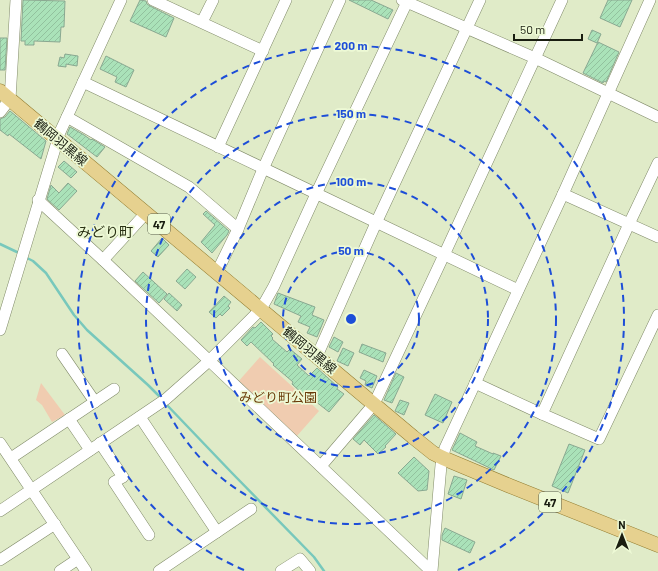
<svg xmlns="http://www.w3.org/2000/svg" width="658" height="571" font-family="Barlow,'Noto Sans JP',sans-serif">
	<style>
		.green { fill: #f0ccb0 }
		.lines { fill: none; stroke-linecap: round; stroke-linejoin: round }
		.stream { stroke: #78c8bc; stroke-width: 2.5 }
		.building { fill: url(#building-hatch); stroke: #89a891 }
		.minor-casing { stroke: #818b6a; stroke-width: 12 }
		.major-casing { stroke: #947e32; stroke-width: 15 }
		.minor { stroke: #fff; stroke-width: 11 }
		.major { stroke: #e6d18f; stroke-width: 14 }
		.ring { fill: none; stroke: #1d4ed8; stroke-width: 2; stroke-dasharray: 7 5 }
		.labels { text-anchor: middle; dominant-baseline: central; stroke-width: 3.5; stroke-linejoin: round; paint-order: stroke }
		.shield { fill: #edf9d5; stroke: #595f4b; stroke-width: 1 }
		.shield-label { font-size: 12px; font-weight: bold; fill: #191d10 }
		.street-label { font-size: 13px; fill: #191d10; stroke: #edf9d5 }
		.park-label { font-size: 13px; fill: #693a08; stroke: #edf9d5 }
		.neighbourhood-label { font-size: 14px; fill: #2a3114; stroke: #edf9d5 }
		.centre { fill: #1d4ed8; stroke: #edf9d5; stroke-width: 2 }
		.ring-label { font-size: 12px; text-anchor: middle; font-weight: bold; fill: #1d4ed8; stroke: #edf9d5; stroke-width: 3.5; stroke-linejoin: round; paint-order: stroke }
	</style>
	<defs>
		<pattern id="building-hatch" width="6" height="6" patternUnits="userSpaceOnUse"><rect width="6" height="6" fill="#aae2b9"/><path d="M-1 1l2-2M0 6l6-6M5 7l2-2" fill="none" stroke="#92c19e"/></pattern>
	</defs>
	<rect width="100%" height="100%" fill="#e0ebc8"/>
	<g class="green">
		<path d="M260,357L319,411L296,437L237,383Z"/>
		<path d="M41,383L65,415L52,422L42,405L36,400Z"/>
	</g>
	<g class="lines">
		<g class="stream">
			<path d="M0,244L19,253"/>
			<path d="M25,257L33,261L46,273L74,315L87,330L148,385L162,399"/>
			<path d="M165,403L232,473L314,557L324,571"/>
		</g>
	</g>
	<g class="building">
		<path d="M23,0L65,1L64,27H61L60,42L34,41V45H25V41H21Z"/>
		<path d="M140,0L146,1L147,4L150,6L174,18L166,37L130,21Z"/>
		<path d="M349,0H371L393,10L388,19Z"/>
		<path d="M608,0H632L620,27L600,18Z"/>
		<path d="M592,30L601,34L597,43L588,39Z"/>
		<path d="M0,38H7L5,70H0Z"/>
		<path d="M598,42L619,52L606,82L604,81L603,83L583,73Z"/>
		<path d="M65,54L78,56L77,66L66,64V67L58,66L60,57L64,58Z"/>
		<path d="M106,56L134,70L126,87L115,82L117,77L100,69Z"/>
		<path d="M10,111L46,141L41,159L9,134L8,136L0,130V119L5,117Z"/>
		<path d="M70,127L84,135L91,140L92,139L105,147L97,157L67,134Z"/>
		<path d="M64,161L77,172L71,178L58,167Z"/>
		<path d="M68,183L77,191L59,210L47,199L51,185L59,193Z"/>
		<path d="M206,211L229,231L227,235L212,253L201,242L215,225L203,214Z"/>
		<path d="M162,238L169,245L158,257L151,251Z"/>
		<path d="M187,269L196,277L185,289L176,281Z"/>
		<path d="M143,272L167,294L159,303L135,281Z"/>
		<path d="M169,293L182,305L177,311L164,299Z"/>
		<path d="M278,293L315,307L312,315L324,320L317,337L307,333L310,327L298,322L301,316L274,304Z"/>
		<path d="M224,296L231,302L228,306L230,308L222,316L220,314L216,318L209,312Z"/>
		<path d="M261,322L273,334L271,336L273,338L272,339L287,352L290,349L302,359L297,365L309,376L317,368L338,387L337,389L344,394L329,412L315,401L314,403L307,396L306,397L292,384L293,382L273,365L274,364L251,342L247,346L241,340L253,327L255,328Z"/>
		<path d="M334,337L343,342L338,352L329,347Z"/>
		<path d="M362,344L386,353L383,362L359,352Z"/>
		<path d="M343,348L354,353L348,366L337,361Z"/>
		<path d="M364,370L377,376L372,388L365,385L366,381L360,378Z"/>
		<path d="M396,373L404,377L392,403L384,400Z"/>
		<path d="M435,394L452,402L443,423L425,415Z"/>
		<path d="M400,400L409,403L404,415L395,411Z"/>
		<path d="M374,415L396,434L385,446L386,447L378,454L364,440L360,445L353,439Z"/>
		<path d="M460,433L477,442L475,446L493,454V453L501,456L494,470L452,450Z"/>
		<path d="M569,444L585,450L568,493L552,486Z"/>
		<path d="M414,457L429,471L427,490L418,491L398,473Z"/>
		<path d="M454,476L467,480L461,499L448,494Z"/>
		<path d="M445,528L475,542L470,553L442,540V535Z"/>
	</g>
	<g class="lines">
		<defs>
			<g id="minor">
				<path d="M153,0L263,51"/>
				<path d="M402,0L535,58L658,117"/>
				<path d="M202,22L213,0"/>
				<path d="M83,82L518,290"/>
				<path d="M0,112L10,99L16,0"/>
				<path d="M67,117L189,187L238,229"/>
				<path d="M218,147L286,0"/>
				<path d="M563,194L658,237"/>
				<path d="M38,200L103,260L431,571"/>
				<path d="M103,260L146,213"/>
				<path d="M217,272L238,229L263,169L340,0"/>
				<path d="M0,330L60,132L121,0"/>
				<path d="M62,354L95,402"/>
				<path d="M317,356L376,223L480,0"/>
				<path d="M475,383L542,414L599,439L658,315"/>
				<path d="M542,414L629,224L658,163"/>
				<path d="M140,417L217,532"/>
				<path d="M69,419L90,450"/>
				<path d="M0,443L86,571"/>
				<path d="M100,443L123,477L114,482L149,535"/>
				<path d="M11,458L114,389"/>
				<path d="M321,466L374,404L444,255L562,0"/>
				<path d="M0,511L166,399L209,361L261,309L274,286L316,194L408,0"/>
				<path d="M0,560L55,524"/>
				<path d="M60,571L78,559"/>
				<path d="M159,571L251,509"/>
				<path d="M281,571L300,559L310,571"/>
				<path d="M432,571L441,465L445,448L563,194L650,0"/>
			</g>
			<path id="major" d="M0,91L413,437L433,453L443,458L510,486L658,545"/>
		</defs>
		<use href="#minor" class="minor-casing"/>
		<use href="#major" class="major-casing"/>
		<use href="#minor" class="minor"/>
		<use href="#major" class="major"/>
	</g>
	<g class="ring">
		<circle cx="351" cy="319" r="68"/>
		<circle cx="351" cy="319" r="137"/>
		<circle cx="351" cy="319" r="205"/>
		<path d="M244 570A273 273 0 1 1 458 570"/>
	</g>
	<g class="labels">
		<g class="shield">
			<rect x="148" y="214" width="22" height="20" rx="3"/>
			<rect x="539" y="492" width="22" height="20" rx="3"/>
		</g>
		<g class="shield-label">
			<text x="159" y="224">47</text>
			<text x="550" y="502">47</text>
		</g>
		<g class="street-label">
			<text transform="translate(61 142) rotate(40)">鶴岡羽黒線</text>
			<text transform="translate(310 350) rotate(40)">鶴岡羽黒線</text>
		</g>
		<g class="park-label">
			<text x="278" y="397">みどり町公園</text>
		</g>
		<g class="neighbourhood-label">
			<text x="105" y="231">みどり町</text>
		</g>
	</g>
	<circle cx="351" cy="319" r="6" class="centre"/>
	<g class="ring-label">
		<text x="351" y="50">200 m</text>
		<text x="351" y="118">150 m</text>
		<text x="351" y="186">100 m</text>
		<text x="351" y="255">50 m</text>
	</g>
	<g transform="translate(622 535)" stroke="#edf9d5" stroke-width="3" paint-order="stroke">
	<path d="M0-3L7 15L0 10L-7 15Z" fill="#191d10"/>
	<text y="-6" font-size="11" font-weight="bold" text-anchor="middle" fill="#191d10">N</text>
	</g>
	<path d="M514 34v6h68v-6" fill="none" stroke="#191d10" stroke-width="2"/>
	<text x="520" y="34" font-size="12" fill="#191d10" stroke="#edf9d5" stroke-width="3" paint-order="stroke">50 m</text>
</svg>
